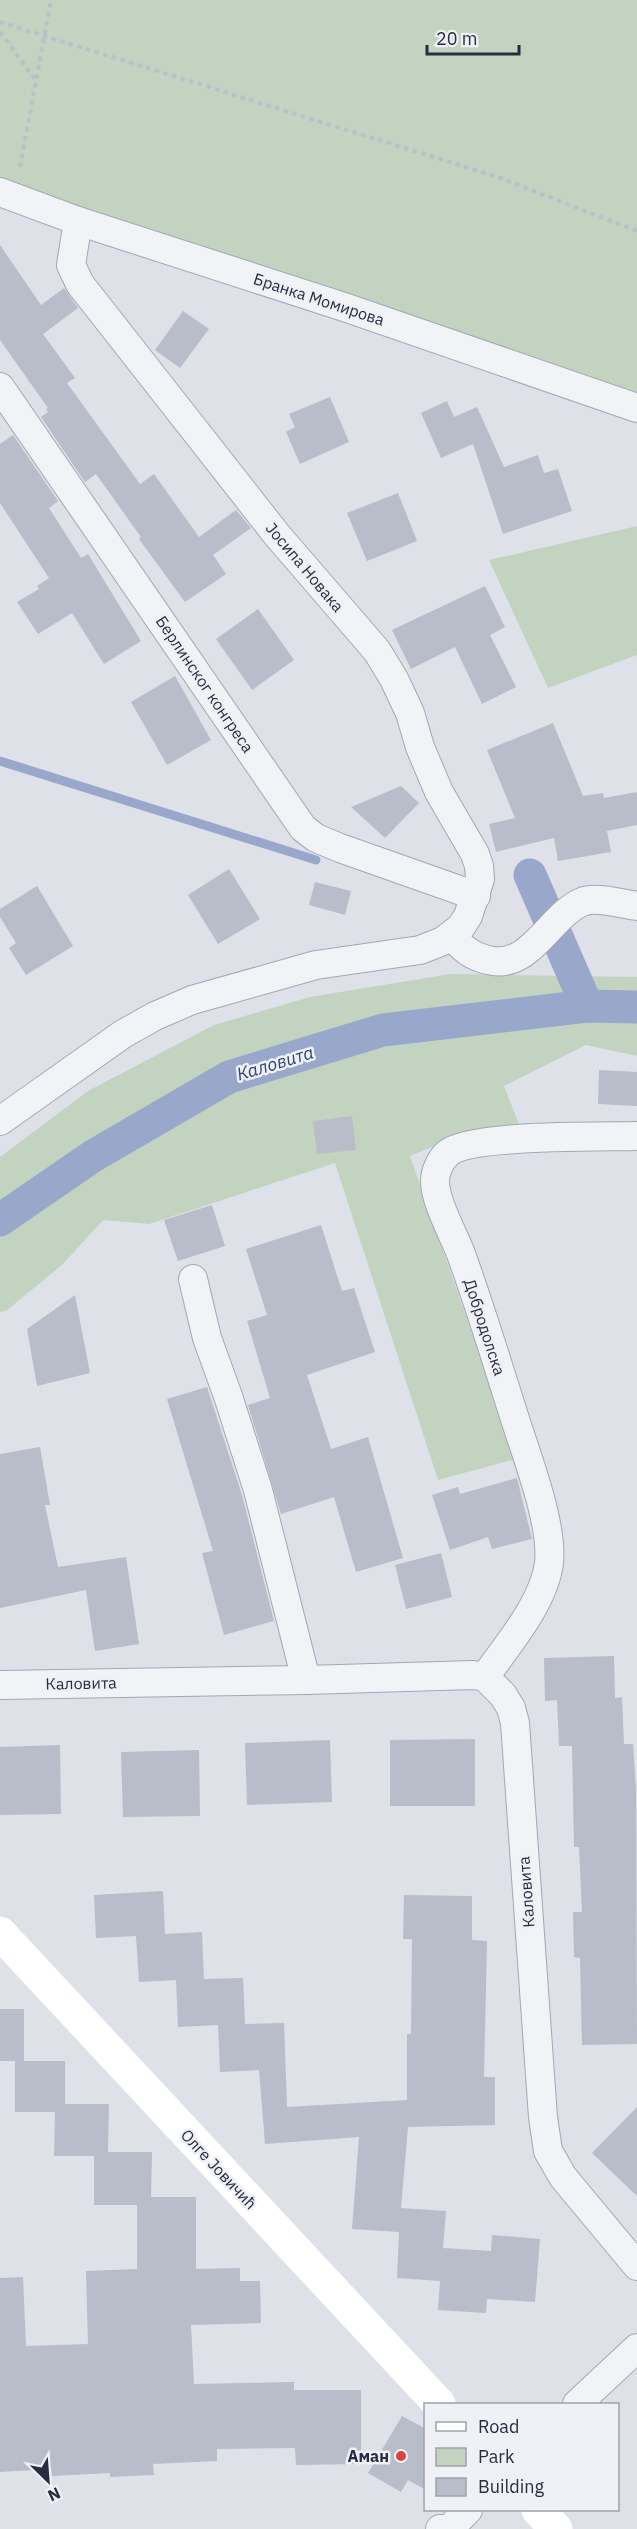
<svg xmlns="http://www.w3.org/2000/svg" width="637" height="2529" font-family="'IBM Plex Sans',sans-serif">
	<style>
		.green { fill: #c2d3c0 }
		.lines { fill: none; stroke-linecap: round; stroke-linejoin: round }
		.stream { stroke: #99a8ca; stroke-width: 9 }
		.canal { stroke: #99a8ca; stroke-width: 33 }
		.building { fill: #b9bcc9 }
		.street-casing { stroke: #a4a7b3; stroke-width: 30 }
		.path { stroke: #bdbfc8; stroke-width: 4; stroke-dasharray: 4.5 4.5; stroke-linecap: butt }
		.street { stroke: #f2f3f7; stroke-width: 28 }
		.secondary { stroke: #fff; stroke-width: 33 }
		.poi-dot { fill: #d24540; stroke: #eff1f6; stroke-width: 2 }
		.labels { text-anchor: middle; dominant-baseline: central; stroke-width: 5; stroke-linejoin: round; paint-order: stroke }
		.street-label { font-size: 16px; fill: #282c41; stroke: #eff1f6 }
		.poi-label { font-size: 16px; font-weight: bold; fill: #282c41; stroke: #eff1f6; text-anchor: end }
		.water-label { font-size: 18px; font-style: italic; fill: #304376; stroke: #eff1f6 }
	</style>
	<rect width="100%" height="100%" fill="#dfe1e9"/>
	<g class="green">
		<path d="M0,0H637V411L0,194Z"/>
		<path d="M637,526V655L548,688L489,560Z"/>
		<path d="M450,974L637,977V1056L586,1045L504,1086L522,1132L449,1140L410,1156L516,1459L438,1480L335,1163L149,1224L103,1220L63,1264L6,1311L0,1312V1157L88,1091L214,1025L310,997Z"/>
	</g>
	<g class="lines">
		<path class="stream" d="M0,761L316,860"/>
		<g class="canal">
			<path d="M530,875L587,1006"/>
			<path d="M0,1220L93,1156L229,1077L383,1030L587,1006L637,1007"/>
		</g>
	</g>
	<g class="building">
		<path d="M0,245L41,305L64,288L78,308L43,334L75,378L67,383L140,484L154,474L199,537L236,510L251,528L213,555L226,574L185,602L139,539L141,537L96,474L85,482L41,417L48,412L46,409L48,408L0,340Z"/>
		<path d="M183,311L209,329L180,368L155,350Z"/>
		<path d="M330,397L349,442L300,464L286,432L295,427L289,414Z"/>
		<path d="M447,401L454,417L477,407L504,467L538,455L544,473L558,469L572,511L503,534L473,444L441,458L421,413Z"/>
		<path d="M13,435L58,501L49,508L81,558L88,554L141,641L104,664L72,613L38,634L17,602L39,589L37,586L49,578L0,503V444Z"/>
		<path d="M398,493L417,541L367,561L347,513Z"/>
		<path d="M485,586L505,627L490,635L516,687L482,704L455,647L411,669L392,630Z"/>
		<path d="M258,609L294,660L252,690L216,639Z"/>
		<path d="M175,676L211,740L167,765L131,702Z"/>
		<path d="M553,723L583,796L603,793L604,798L637,792V825L607,831L611,852L558,861L554,838L496,852L489,824L515,818L487,750Z"/>
		<path d="M401,786L419,803L385,838L351,807Z"/>
		<path d="M229,869L260,919L218,944L188,895Z"/>
		<path d="M315,882L351,891L345,915L309,905Z"/>
		<path d="M37,886L73,946L26,975L9,948L16,943L0,917V909Z"/>
		<path d="M599,1070L637,1072V1106L598,1104Z"/>
		<path d="M352,1116L356,1150L317,1154L313,1121Z"/>
		<path d="M212,1205L225,1246L178,1261L164,1220Z"/>
		<path d="M321,1225L342,1291L354,1288L375,1352L307,1375L331,1449L368,1437L403,1558L356,1572L334,1497L281,1514L248,1405L270,1398L247,1321L267,1315L246,1249Z"/>
		<path d="M75,1295L90,1373L37,1386L27,1329Z"/>
		<path d="M207,1387L242,1495L274,1621L224,1635L202,1553L213,1551L167,1399Z"/>
		<path d="M40,1447L50,1505H45L58,1567L126,1557L139,1644L95,1651L86,1590L0,1608V1454Z"/>
		<path d="M517,1478L532,1539L492,1549L488,1537L450,1550L432,1495L458,1487L460,1494Z"/>
		<path d="M441,1553L452,1597L406,1609L395,1565Z"/>
		<path d="M614,1656L615,1698L622,1697L624,1744H633L636,1789L637,2044L582,2045L580,1958L574,1957L573,1912H582L579,1847H574L572,1746H559L557,1700L545,1701L544,1658Z"/>
		<path d="M475,1739V1806H390V1740Z"/>
		<path d="M330,1740L332,1802L247,1805L245,1743Z"/>
		<path d="M60,1745L61,1814L0,1815V1747Z"/>
		<path d="M199,1750L200,1816L123,1817L121,1752Z"/>
		<path d="M163,1891L165,1934L202,1932L204,1979L243,1978L245,2024L284,2023L287,2107L407,2100V2034H411L412,1939H403L404,1895L472,1896V1940L487,1941L484,2077H495V2125L408,2127L401,2208L446,2211L443,2248L491,2251L492,2235L540,2239L535,2302L487,2299L486,2313L438,2310L440,2281L397,2278L399,2232L352,2229L359,2137L265,2144L259,2070L220,2072L218,2025L178,2027L176,1980L139,1982L136,1936L96,1938L94,1895Z"/>
		<rect x="0" y="2009" width="24" height="52"/>
		<path d="M15,2061H65V2104H109L108,2152H152L151,2197H196V2269L240,2268V2281H260L261,2323L191,2325L194,2384L294,2382V2390H361V2464L296,2465L295,2448L217,2449V2461L153,2464L154,2475L110,2477V2473L52,2476L51,2469L0,2472V2278L23,2277L26,2346L88,2344L86,2271L137,2269V2205H94V2156H54L55,2112H15Z"/>
		<path d="M637,2107V2196L592,2153Z"/>
		<path d="M402,2416L426,2429V2490L408,2480L401,2492L368,2473Z"/>
	</g>
	<g class="lines">
		<defs>
			<g id="street">
				<path d="M0,192L78,221L344,307L637,408"/>
				<path d="M0,387L303,828L316,838L340,848L476,896"/>
				<path d="M451,935C463,949 471,956 488,960C530,971 549,916 582,902C594,896 624,904 637,906"/>
				<path d="M0,1121L123,1034L155,1016L192,1000L316,965L420,950L443,941L461,927L468,916L480,879L479,866L475,854L439,792L420,747L410,713L394,679L377,651L277,535L80,284L71,265L78,221"/>
				<path d="M193,1279L207,1338L228,1396L258,1490L306,1680"/>
				<path d="M485,1677C507,1645 544,1603 549,1563C553,1524 528,1460 516,1422C498,1366 481,1309 461,1254C453,1233 435,1202 435,1181C435,1171 441,1159 448,1153C471,1134 602,1137 637,1136"/>
				<path d="M0,1685L306,1680L473,1675L485,1677L503,1695L511,1708L515,1723L543,2117L548,2151L563,2177L637,2266"/>
				<path d="M577,2404L637,2348"/>
				<path d="M440,2529H449L468,2510"/>
			</g>
		</defs>
		<use href="#street" class="street-casing"/>
		<g class="path">
			<path d="M0,22L498,177L637,231"/>
			<path d="M0,32L37,82"/>
			<path d="M20,167L51,0"/>
		</g>
		<use href="#street" class="street"/>
		<g class="secondary">
			<path d="M0,1933L439,2404"/>
			<path d="M538,2510L556,2529"/>
		</g>
	</g>
	<circle class="poi-dot" cx="401" cy="2456" r="6"/>
	<g class="labels">
		<g class="street-label">
			<text transform="translate(319 299) rotate(18)">Бранка Момирова</text>
			<text transform="translate(305 567) rotate(50)">Јосипа Новака</text>
			<text transform="translate(205 684) rotate(56)">Берлинског конгреса</text>
			<text transform="translate(485 1327) rotate(72)">Добродолска</text>
			<text transform="translate(81 1683) rotate(-1)">Каловита</text>
			<text transform="translate(526 1892) rotate(-94)">Каловита</text>
			<text transform="translate(219 2169) rotate(47)">Олге Јовичић</text>
		</g>
		<g class="poi-label">
			<text x="389" y="2456">Аман</text>
		</g>
		<g class="water-label">
			<text transform="translate(275 1063) rotate(-17)">Каловита</text>
		</g>
	</g>
	<rect x="424" y="2403" width="195" height="108" fill="#eff1f6" stroke="#9fa2ae" stroke-width="1.5"/>
	<rect x="436" y="2422" width="30" height="9" fill="#ffffff" stroke="#9fa2ae" stroke-width="1.5"/>
	<text x="478" y="2433" font-size="18" fill="#282c41">Road</text>
	<rect x="436" y="2448" width="30" height="18" fill="#c2d3c0" stroke="#9fa2ae" stroke-width="1.5"/>
	<text x="478" y="2463" font-size="18" fill="#282c41">Park</text>
	<rect x="436" y="2478" width="30" height="18" fill="#b9bcc9" stroke="#9fa2ae" stroke-width="1.5"/>
	<text x="478" y="2493" font-size="18" fill="#282c41">Building</text>
	<g transform="translate(48 2481) rotate(155)" stroke="#eff1f6" stroke-width="4.5" paint-order="stroke">
	<path d="M0-4.5L10 22L0 15L-10 22Z" fill="#282c41"/>
	<text y="-9" font-size="16" font-weight="bold" text-anchor="middle" fill="#282c41">N</text>
	</g>
	<path d="M427 45v9h92v-9" fill="none" stroke="#282c41" stroke-width="3"/>
	<text x="436" y="45" font-size="18" fill="#282c41" stroke="#eff1f6" stroke-width="4.5" paint-order="stroke">20 m</text>
</svg>
